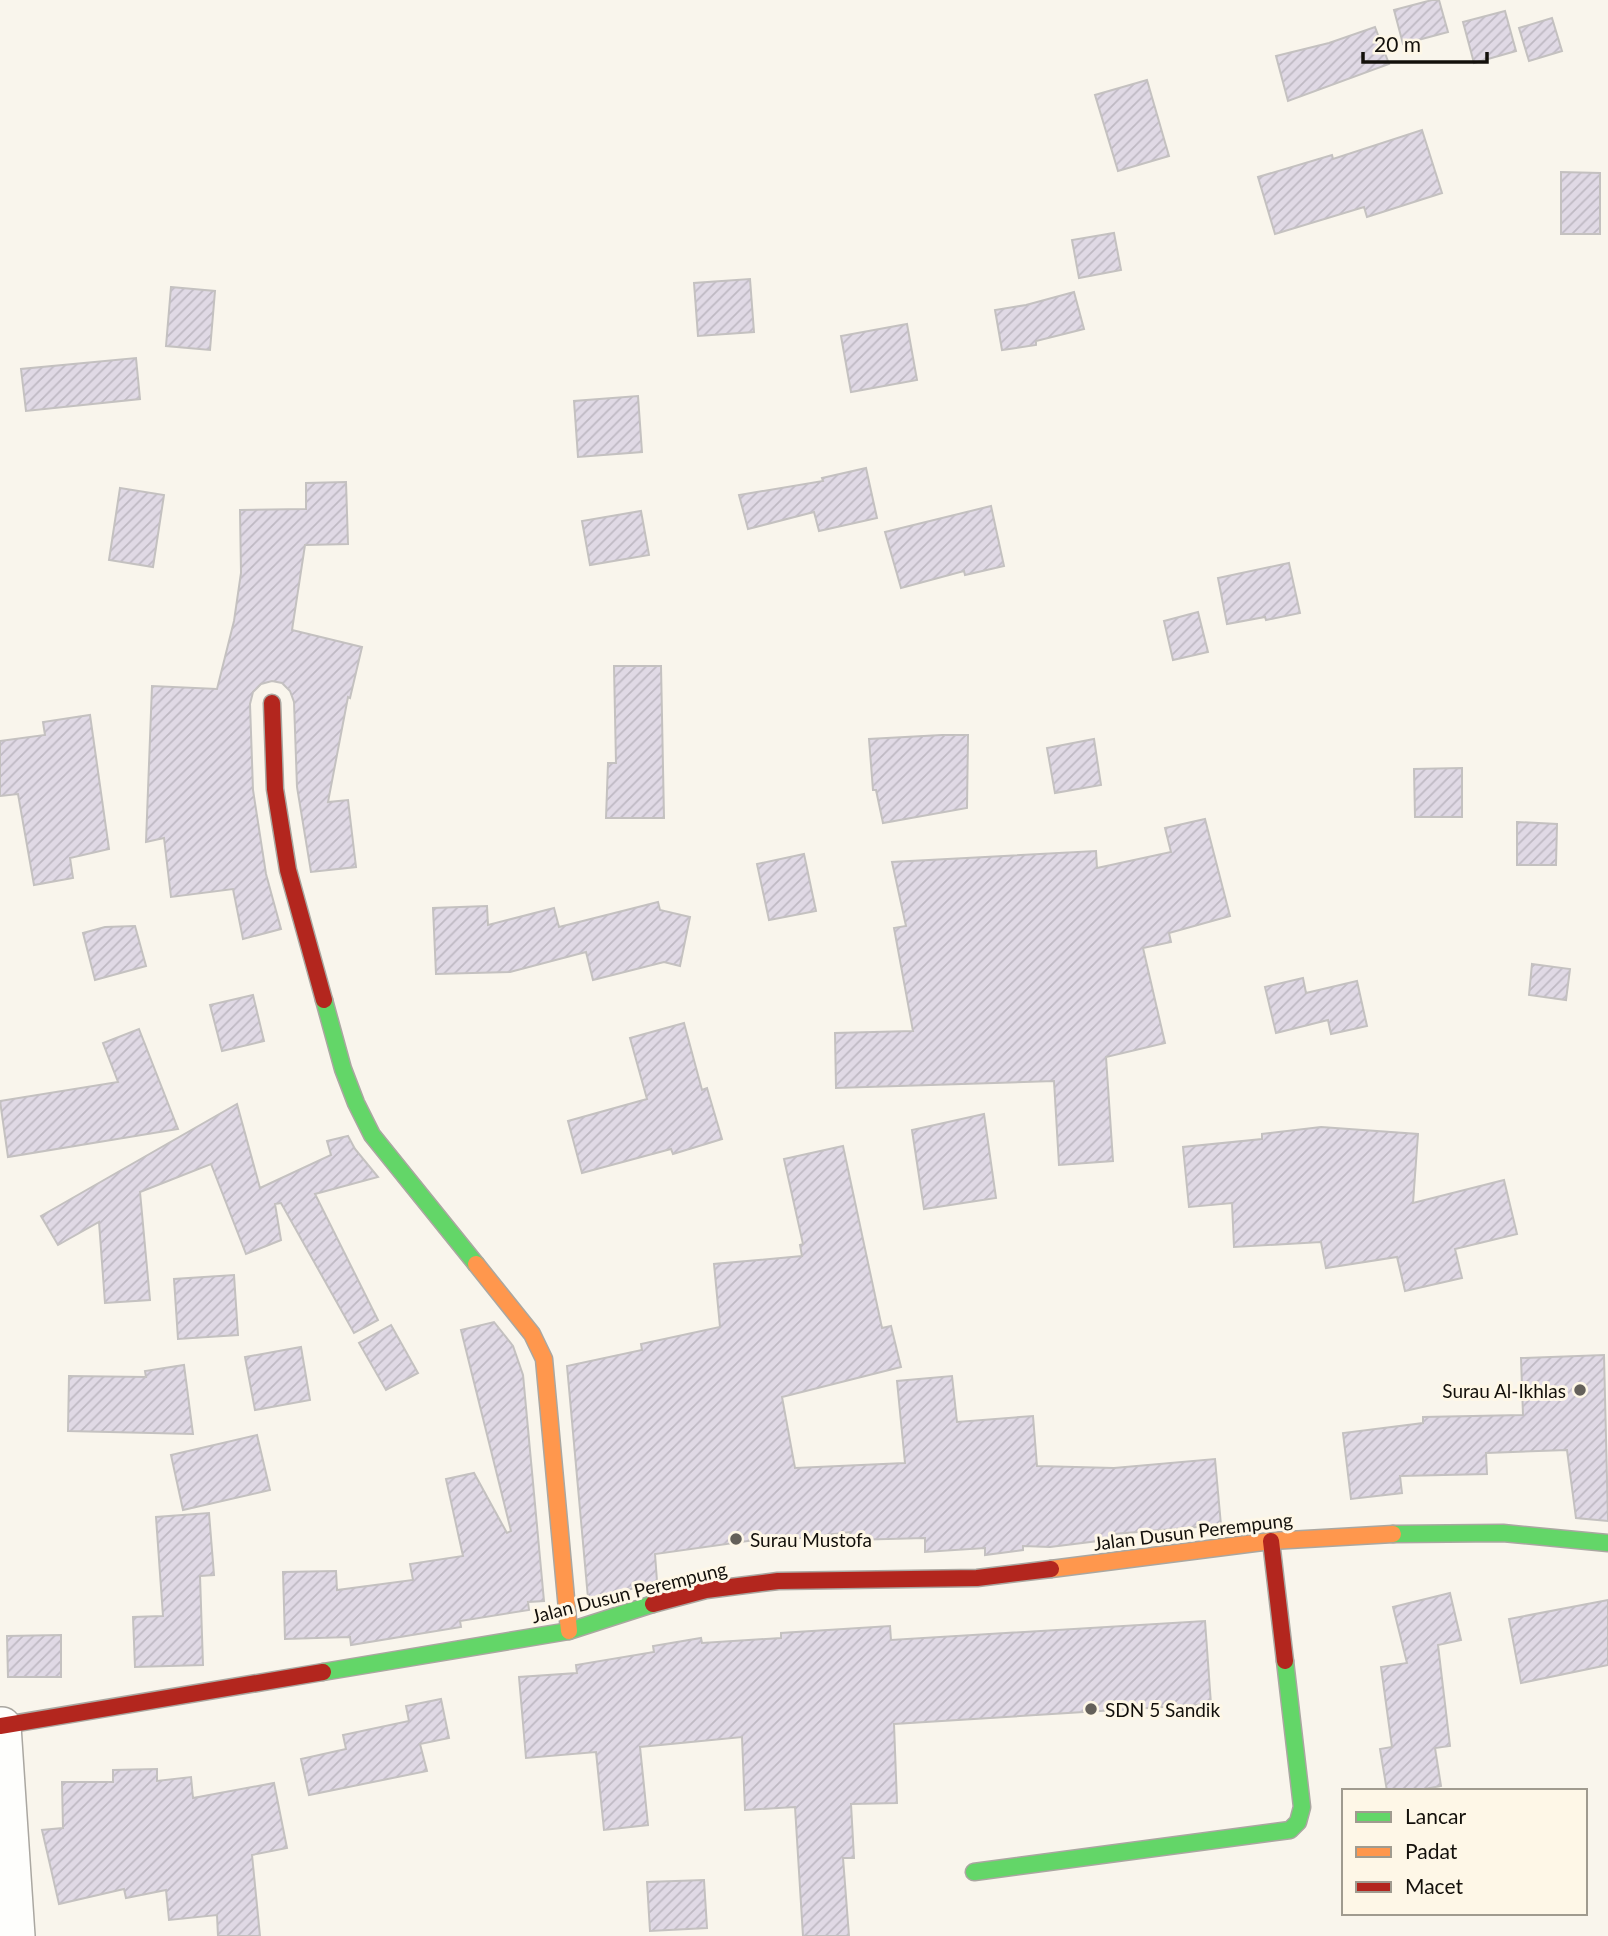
<svg xmlns="http://www.w3.org/2000/svg" width="1608" height="1936" font-family="Lato,sans-serif">
	<style>
		.building { fill: url(#building-hatch); stroke: #c4c1c0; stroke-width: 2 }
		.lines { fill: none; stroke-linecap: round; stroke-linejoin: round }
		.street-casing { stroke: #aaa7a1; stroke-width: 40 }
		.fast-casing { stroke: #aaa7a1; stroke-width: 19 }
		.slow-casing { stroke: #aaa7a1; stroke-width: 19 }
		.jam-casing { stroke: #aaa7a1; stroke-width: 19 }
		.street { stroke: #fefefc; stroke-width: 37 }
		.fast { stroke: #63d668; stroke-width: 16 }
		.slow { stroke: #ff974d; stroke-width: 16 }
		.jam { stroke: #b3261e; stroke-width: 16 }
		.poi-dot { fill: #64605a; stroke: #fef7e7; stroke-width: 2.5 }
		.labels { text-anchor: middle; dominant-baseline: central; stroke-width: 6; stroke-linejoin: round; paint-order: stroke }
		.poi-label { font-size: 19px; fill: #13100b; stroke: #fef7e7; text-anchor: start }
		.street-label { font-size: 19px; fill: #13100b; stroke: #fef7e7 }
	</style>
	<defs>
		<pattern id="building-hatch" width="6" height="6" patternUnits="userSpaceOnUse" patternTransform="scale(1.75)"><rect width="6" height="6" fill="#e0d9e5"/><path d="M-1 1l2-2M0 6l6-6M5 7l2-2" fill="none" stroke="#bfb9c3"/></pattern>
	</defs>
	<rect width="100%" height="100%" fill="#f9f5ec"/>
	<g class="building">
		<path d="M1432,0H1439L1448,32L1403,44L1394,10Z"/>
		<path d="M1505,11L1516,51L1474,63L1463,22Z"/>
		<path d="M1552,18L1562,51L1529,61L1519,28Z"/>
		<path d="M1375,27L1389,64L1288,101L1276,56L1329,43Z"/>
		<path d="M1147,80L1169,156L1118,171L1095,95Z"/>
		<path d="M1422,130L1442,193L1367,217L1364,207L1275,234L1258,177L1332,155L1333,159Z"/>
		<path d="M1561,172L1600,173V234H1561Z"/>
		<path d="M1114,233L1121,270L1079,278L1072,240Z"/>
		<path d="M750,279L754,332L698,336L694,283Z"/>
		<path d="M171,287L215,291L210,350L166,346Z"/>
		<path d="M1074,292L1084,329L1036,341V345L1002,350L995,310L1026,305Z"/>
		<path d="M907,324L917,380L851,392L841,336Z"/>
		<path d="M136,358L140,399L26,411L21,369Z"/>
		<path d="M638,396L642,452L578,457L574,401Z"/>
		<path d="M866,468L877,518L819,531L814,512L748,529L739,495L823,481L822,478Z"/>
		<path d="M346,482L348,544L305,545L292,630L362,647L350,698L348,697L328,802L348,800L356,867L311,872L297,787L294,702L290,691L282,683L272,681L261,684L253,692L250,704L253,790L266,874L281,929L243,939L233,889L171,897L164,838L146,842L152,686L217,689L234,621L241,573L240,510L306,509V483Z"/>
		<path d="M120,488L164,495L153,567L109,560Z"/>
		<path d="M991,506L1004,566L965,575L964,571L901,588L885,532Z"/>
		<path d="M641,511L649,555L590,565L582,521Z"/>
		<path d="M1289,563L1300,613L1266,620L1265,617L1227,624L1218,578Z"/>
		<path d="M1198,612L1208,652L1173,660L1164,621Z"/>
		<path d="M614,666H661L664,818H606L608,763H616Z"/>
		<path d="M90,715L109,849L70,858L73,878L34,885L18,794L0,796V741L45,735L43,722Z"/>
		<path d="M942,735H968L967,808L883,823L876,790H873L869,739Z"/>
		<path d="M1094,739L1101,785L1055,793L1047,748Z"/>
		<path d="M1462,768V817H1415L1414,769Z"/>
		<path d="M1205,819L1230,916L1169,933L1171,942L1143,948L1165,1043L1106,1057L1113,1161L1059,1165L1054,1081L836,1088L835,1033L913,1031L894,928L906,926L892,862L1096,851L1097,868L1171,852L1165,828Z"/>
		<path d="M1517,822L1557,824L1556,865H1517Z"/>
		<path d="M804,854L816,911L769,920L757,864Z"/>
		<path d="M658,902L660,910L690,917L680,966L664,962L593,980L586,952L510,972L436,974L433,908L487,906L488,925L554,908L559,927Z"/>
		<path d="M135,926L146,966L95,980L83,933L105,927Z"/>
		<path d="M1532,964L1570,969L1566,1000L1529,995Z"/>
		<path d="M1303,978L1306,993L1357,981L1367,1026L1331,1034L1328,1020L1276,1033L1265,987Z"/>
		<path d="M253,995L264,1041L222,1051L210,1005Z"/>
		<path d="M684,1023L702,1090L707,1088L722,1139L673,1154L671,1149L582,1173L568,1121L647,1099L630,1038Z"/>
		<path d="M139,1029L178,1129L8,1157L0,1101L118,1082L103,1043Z"/>
		<path d="M237,1104L260,1188L331,1155L327,1141L348,1136L355,1149L378,1177L315,1194L378,1320L354,1333L281,1203L275,1204L281,1240L246,1254L211,1164L140,1192L150,1300L105,1303L99,1222L58,1245L41,1216Z"/>
		<path d="M984,1114L996,1198L924,1209L912,1130Z"/>
		<path d="M1321,1127L1418,1134L1413,1203L1504,1180L1517,1234L1455,1249L1462,1278L1405,1291L1397,1257L1326,1268L1321,1242L1234,1247L1232,1203L1189,1207L1183,1147L1262,1139V1134Z"/>
		<path d="M843,1146L882,1328L891,1326L901,1367L782,1397L795,1468L905,1463L897,1381L952,1376L957,1422L1033,1416L1037,1466L1114,1468L1215,1459L1221,1525L1114,1534V1539L1050,1547L1023,1546V1550L985,1555V1548L925,1552V1538L851,1540L850,1532L783,1540V1536L655,1554L657,1581L605,1597L588,1598L567,1366L642,1350L641,1344L720,1327L714,1264L802,1256L800,1245L803,1244L784,1159Z"/>
		<path d="M234,1275L238,1335L178,1339L174,1279Z"/>
		<path d="M494,1322L513,1346L523,1375L544,1601L528,1602L529,1610L460,1621L461,1627L351,1645L350,1637L285,1639L283,1572L336,1571L337,1590L413,1580L410,1564L463,1556L446,1479L474,1473L507,1533L511,1531L461,1330Z"/>
		<path d="M391,1325L418,1373L386,1390L359,1343Z"/>
		<path d="M301,1347L310,1400L255,1410L245,1357Z"/>
		<path d="M1604,1355L1608,1521L1576,1518L1567,1450L1486,1453L1487,1474L1400,1476L1402,1493L1351,1499L1343,1433L1423,1423V1417L1523,1415L1521,1358Z"/>
		<path d="M184,1365L193,1434L68,1431L69,1376L146,1377L145,1371Z"/>
		<path d="M257,1435L270,1490L183,1510L171,1455Z"/>
		<path d="M209,1513L214,1575L200,1576L203,1665L135,1667L133,1617L163,1616L156,1517Z"/>
		<path d="M1450,1593L1461,1640L1438,1645L1450,1746L1435,1748L1441,1786L1414,1791H1387L1380,1749L1392,1747L1381,1667L1407,1663L1393,1607Z"/>
		<path d="M1608,1600V1665L1521,1683L1509,1619Z"/>
		<path d="M1205,1621L1211,1704L894,1724L897,1803L851,1804L854,1858H843L849,1936H803L795,1807L745,1810L742,1737L640,1747L648,1825L604,1830L596,1752L526,1758L519,1677L577,1673L576,1665L654,1652L653,1646L701,1638L702,1643L781,1638V1633L890,1626L891,1640Z"/>
		<path d="M61,1635V1677H8L7,1636Z"/>
		<path d="M441,1699L449,1738L420,1744L427,1771L309,1795L301,1759L346,1749L343,1735L409,1721L406,1706Z"/>
		<path d="M157,1769V1781L191,1777L193,1798L274,1783L287,1848L252,1855L260,1936H218L217,1915L169,1920L166,1890L126,1898L124,1889L59,1904L42,1830L63,1828L62,1782H113V1770Z"/>
		<path d="M704,1880L707,1928L650,1931L647,1882Z"/>
	</g>
	<g class="lines">
		<defs>
			<path id="street" d="M2,1726L16,1936"/>
			<g id="fast">
				<path d="M324,1000L343,1069L356,1103L372,1135L476,1264"/>
				<path d="M1393,1534L1503,1533L1608,1543"/>
				<path d="M323,1672L569,1631L653,1604"/>
				<path d="M974,1872L1290,1830L1298,1822L1302,1807L1285,1661"/>
			</g>
			<g id="slow">
				<path d="M476,1264L532,1334L544,1359L569,1631"/>
				<path d="M1051,1569L1271,1541L1393,1534"/>
			</g>
			<g id="jam">
				<path d="M272,703L275,789L288,870L324,1000"/>
				<path d="M1271,1541L1285,1661"/>
				<path d="M653,1604L706,1590L778,1581L977,1578L1051,1569"/>
				<path d="M0,1726L323,1672"/>
			</g>
		</defs>
		<use href="#street" class="street-casing"/>
		<use href="#fast" class="fast-casing"/>
		<use href="#slow" class="slow-casing"/>
		<use href="#jam" class="jam-casing"/>
		<use href="#street" class="street"/>
		<use href="#fast" class="fast"/>
		<use href="#slow" class="slow"/>
		<use href="#jam" class="jam"/>
	</g>
	<g class="poi-dot">
		<circle cx="1580" cy="1390" r="7"/>
		<circle cx="736" cy="1539" r="7"/>
		<circle cx="1091" cy="1709" r="7"/>
	</g>
	<g class="labels">
		<g class="poi-label">
			<text x="1566" y="1390" text-anchor="end">Surau Al-Ikhlas</text>
			<text x="750" y="1539">Surau Mustofa</text>
			<text x="1105" y="1709">SDN 5 Sandik</text>
		</g>
		<g class="street-label">
			<text transform="translate(1193 1531) rotate(-7)">Jalan Dusun Perempung</text>
			<text transform="translate(629 1592) rotate(-14)">Jalan Dusun Perempung</text>
		</g>
	</g>
	<rect x="1342" y="1789" width="245" height="126" fill="#fef7e7" stroke="#a09b8f" stroke-width="2"/>
	<rect x="1356" y="1812" width="35" height="10" fill="#63d668" stroke="#a09b8f" stroke-width="2"/>
	<text x="1405" y="1824" font-size="21" fill="#13100b">Lancar</text>
	<rect x="1356" y="1847" width="35" height="10" fill="#ff974d" stroke="#a09b8f" stroke-width="2"/>
	<text x="1405" y="1859" font-size="21" fill="#13100b">Padat</text>
	<rect x="1356" y="1882" width="35" height="10" fill="#b3261e" stroke="#a09b8f" stroke-width="2"/>
	<text x="1405" y="1894" font-size="21" fill="#13100b">Macet</text>
	<path d="M1363 52v10h124v-10" fill="none" stroke="#13100b" stroke-width="3.5"/>
	<text x="1374" y="52" font-size="21" fill="#13100b" stroke="#fef7e7" stroke-width="5" paint-order="stroke">20 m</text>
</svg>
